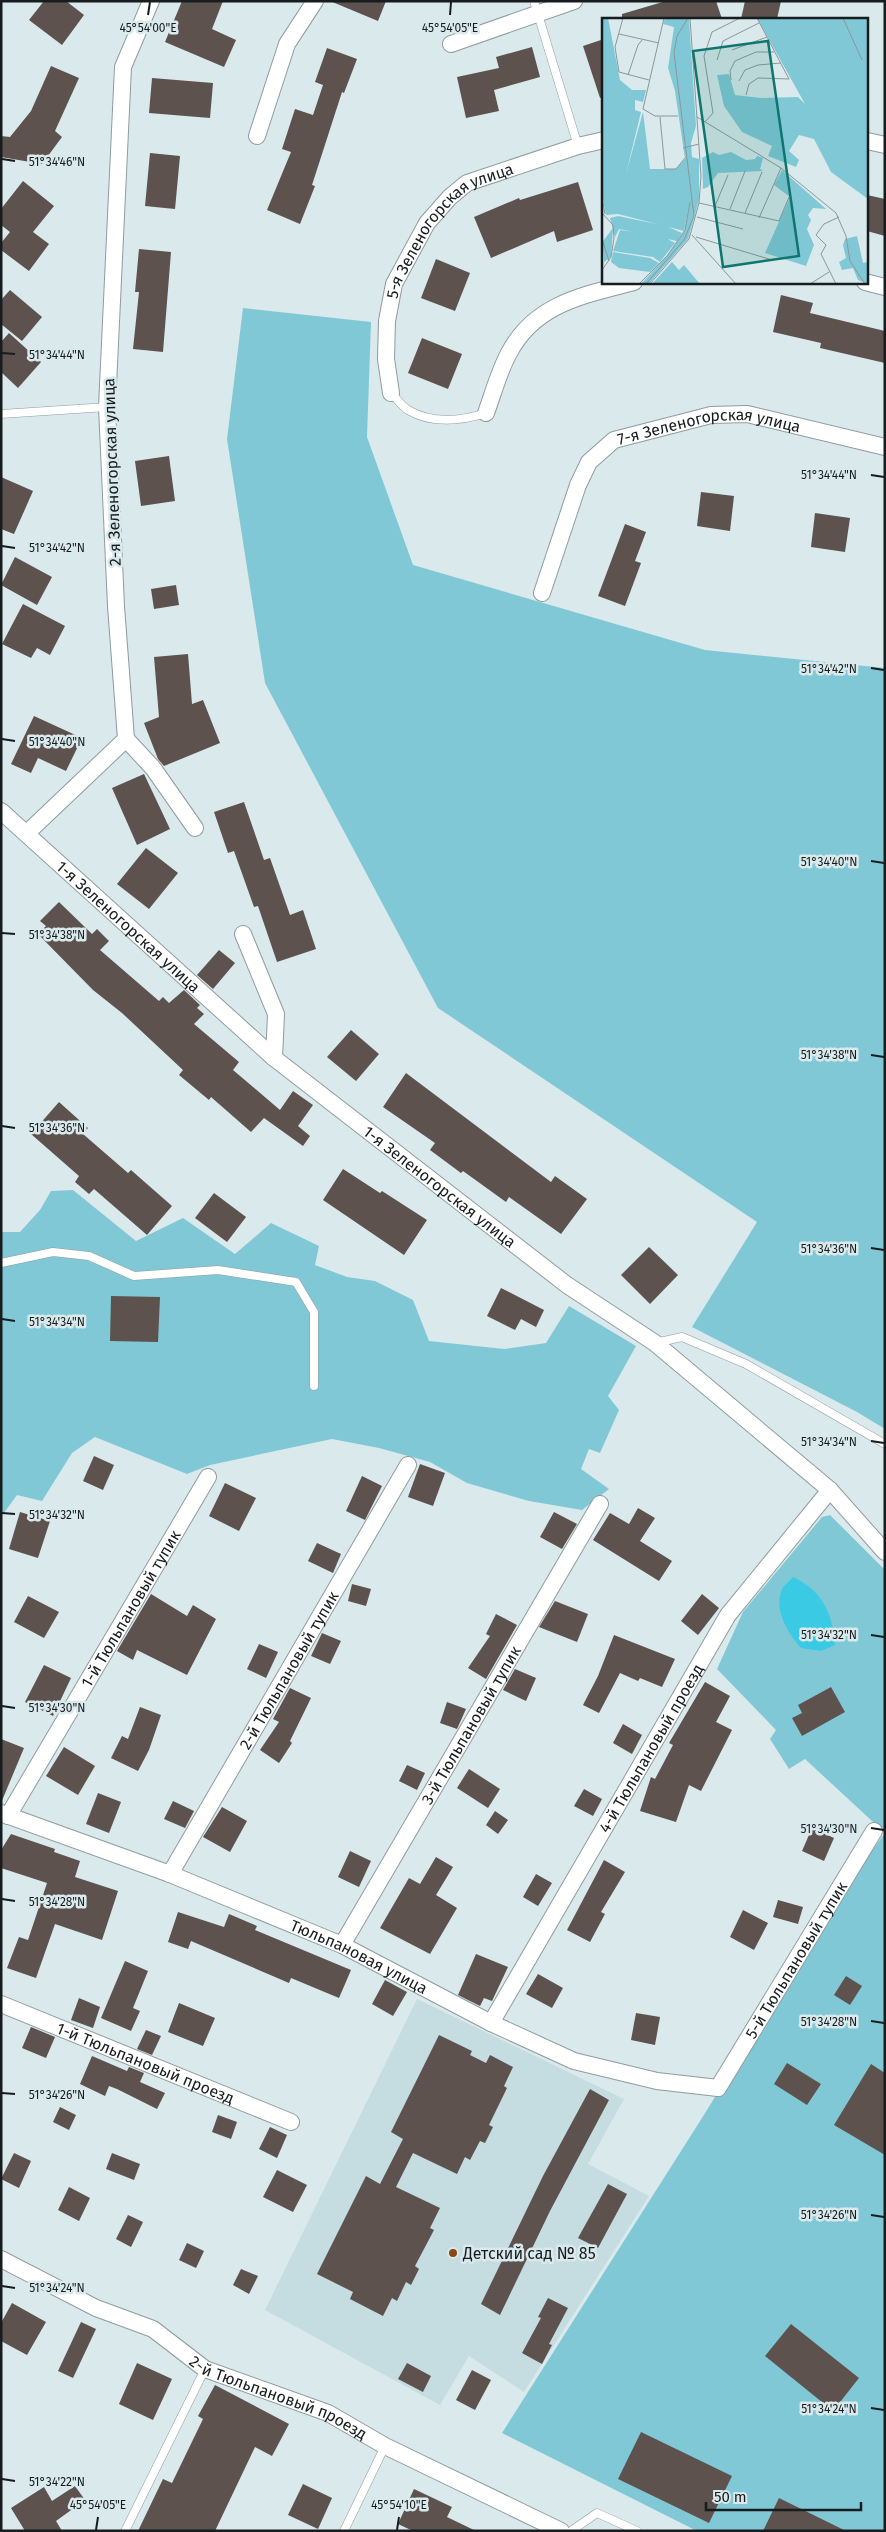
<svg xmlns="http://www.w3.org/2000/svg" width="886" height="2532" font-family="'Fira Sans',sans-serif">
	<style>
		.built { fill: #c5dce1 }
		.green { fill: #81c8d7 }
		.water { fill: #3bcae4 }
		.building { fill: #5d524d }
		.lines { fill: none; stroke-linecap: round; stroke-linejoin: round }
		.service-casing { stroke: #8f9c9f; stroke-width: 9 }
		.minor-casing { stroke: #8f9c9f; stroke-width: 18 }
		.service { stroke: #fff; stroke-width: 8 }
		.minor { stroke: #fff; stroke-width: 16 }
		.ticks { fill: none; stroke: #171d1e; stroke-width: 2 }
		.poi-dot { fill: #8b4817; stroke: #dae9ec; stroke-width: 2 }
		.labels { text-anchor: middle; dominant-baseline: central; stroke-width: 5; stroke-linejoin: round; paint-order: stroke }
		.street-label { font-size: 16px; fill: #171d1e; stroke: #dae9ec }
		.poi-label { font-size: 16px; fill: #171d1e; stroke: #dae9ec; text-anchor: start }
		.inset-road { fill: none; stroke: #8c979a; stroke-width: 1 }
		.view { fill: #0f766e; fill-opacity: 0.15; stroke: #0f766e; stroke-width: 2.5 }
		.inset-edge { fill: none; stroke: #171d1e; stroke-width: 2.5 }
		.ticks-label { font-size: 12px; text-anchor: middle; fill: #171d1e; stroke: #dae9ec; stroke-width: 5; stroke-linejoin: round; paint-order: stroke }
	</style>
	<rect width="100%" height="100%" fill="#dae9ec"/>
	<path class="built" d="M417,1999L624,2099L588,2164L649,2196L524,2392L469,2356L440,2405L265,2310Z"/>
	<g class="green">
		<path d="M243,308L371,322L367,437L413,565L705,650L885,668V1429L857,1412L692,1327L757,1222L438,1008L265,683L227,439Z"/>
		<path d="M73,1190L136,1241L183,1218L235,1254L271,1223L319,1246L315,1265L347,1277L375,1281L413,1300L429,1341L504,1349L546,1343L569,1306L636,1346L608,1396L619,1410L600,1453L589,1449L581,1469L609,1489L582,1510L529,1501L467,1483L430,1462L379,1448L332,1439L210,1465L187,1474L95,1437L72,1453L42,1501L17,1495L1,1517V1232H20L40,1210L51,1191Z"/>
		<path d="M830,1515L885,1570V1833L805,1759L789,1769L770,1739L776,1730L717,1669L743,1612L822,1517Z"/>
		<path d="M885,1833V2531H697L502,2433L702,2118L838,1897Z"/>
	</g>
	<path class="water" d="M793,1577C822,1590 833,1614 835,1645L821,1651L801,1648C788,1633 773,1610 782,1589C784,1585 790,1581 793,1577Z"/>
	<g class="building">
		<path d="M44,1H66L84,15L62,45L29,20Z"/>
		<path d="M182,1H223L212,29L236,40L224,67L165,42Z"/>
		<path d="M330,1H386L378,21Z"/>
		<path d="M666,1H716L722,19H622V14Z"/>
		<path d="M745,1H781L777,19H741Z"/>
		<path d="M604,39V97L600,98L583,46Z"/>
		<path d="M532,47L540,77L494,90L499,111L466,118L457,77L499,68L496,57Z"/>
		<path d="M327,48L357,59L344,93L342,92L312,185L315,186L300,224L267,210L291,152L282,149L295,109L313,115L323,85L315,82Z"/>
		<path d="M51,66L79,78L55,131L62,137L42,164L1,157V136L10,137L31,111Z"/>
		<path d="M152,78L213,83L210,118L149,113Z"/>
		<path d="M150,153L180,156L175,209L145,206Z"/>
		<path d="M23,181L54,206L33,232L49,244L29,271L1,250V243L10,232L1,225V209Z"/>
		<path d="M578,182L593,230L557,242L554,231L491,258L474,217L519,198L520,200Z"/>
		<path d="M867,195L885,199V236L867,231Z"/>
		<path d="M139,249L171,252L163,352L133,349L139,292H135Z"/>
		<path d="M436,259L470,273L455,311L421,298Z"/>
		<path d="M10,290L42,317L22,341L1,324V300Z"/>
		<path d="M781,295L813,303L810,313L885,331V363L820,348L821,343L773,332Z"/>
		<path d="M9,333L41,362L18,388L1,372V342Z"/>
		<path d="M422,338L462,354L448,389L408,373Z"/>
		<path d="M169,456L175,501L141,506L135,461Z"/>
		<path d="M1,477L33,491L14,534L1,529Z"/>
		<path d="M701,492L734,496L730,531L697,526Z"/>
		<path d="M815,513L850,518L845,552L811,547Z"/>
		<path d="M625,524L646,532L635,561L641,563L625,606L598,596Z"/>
		<path d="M15,557L52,577L37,605L1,585Z"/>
		<path d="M176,585L179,605L154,609L151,589Z"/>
		<path d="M23,604L65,626L50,655L37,648L31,658L2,644Z"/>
		<path d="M188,654L192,704L203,700L220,743L164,766L158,759L144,723L159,717L154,657Z"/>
		<path d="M34,716L82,738L66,771L38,758L31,773L11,764Z"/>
		<path d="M144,774L170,829L137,845L112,788Z"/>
		<path d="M244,802L264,860L270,858L290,915L303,910L316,949L277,962L258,906L254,907L234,851L228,853L214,812Z"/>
		<path d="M146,848L178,873L149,909L117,884Z"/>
		<path d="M59,902L92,934L97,929L109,941L100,950L159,1001L163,997L169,1003L184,990L200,1005L197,1008L204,1014L194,1024L239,1062L233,1070L280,1110L293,1091L313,1105L298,1126L310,1136L303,1146L264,1118L251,1132L211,1097L209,1100L179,1075L183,1070L122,1013L93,990L38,934L46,926L40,921Z"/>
		<path d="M219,950L235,963L213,989L197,975Z"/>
		<path d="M351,1030L379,1054L356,1081L327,1057Z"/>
		<path d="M406,1073L551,1182L555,1176L587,1199L561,1234L509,1197L506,1202L463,1171L461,1173L430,1150L435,1143L383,1107Z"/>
		<path d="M59,1102L88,1128L83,1134L128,1173L131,1170L172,1206L147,1235L94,1189L89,1194L75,1182L79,1176L31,1134Z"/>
		<path d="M343,1169L380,1193L382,1191L427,1220L404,1255L323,1200Z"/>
		<path d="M214,1193L246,1217L227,1242L195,1218Z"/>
		<path d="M649,1247L678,1275L650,1304L621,1275Z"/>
		<path d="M501,1288L544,1310L536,1327L521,1319L515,1330L487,1316Z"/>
		<path d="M111,1296L160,1297L158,1342L110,1341Z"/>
		<path d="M94,1456L114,1465L103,1490L83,1481Z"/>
		<path d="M420,1464L445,1473L433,1506L408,1497Z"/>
		<path d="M362,1476L382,1486L365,1520L346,1511Z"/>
		<path d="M225,1483L256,1498L239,1531L209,1516Z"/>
		<path d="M638,1508L655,1518L640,1541L672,1561L659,1581L593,1540L610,1513L629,1524Z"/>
		<path d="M20,1512L50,1521L38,1558L9,1549Z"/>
		<path d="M554,1512L577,1524L562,1549L540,1537Z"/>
		<path d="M317,1543L341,1554L333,1573L308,1561Z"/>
		<path d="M352,1584L371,1589L366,1606L348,1601Z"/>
		<path d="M151,1594L187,1616L193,1605L216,1619L187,1675L137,1650L133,1660L117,1651Z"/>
		<path d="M702,1594L719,1608L698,1635L681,1621Z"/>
		<path d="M28,1596L59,1612L44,1638L14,1622Z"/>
		<path d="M555,1601L588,1614L577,1642L539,1627Z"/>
		<path d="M496,1614L517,1625L486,1679L468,1668L490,1636L486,1634Z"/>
		<path d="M322,1633L341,1641L330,1664L311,1656Z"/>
		<path d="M614,1635L675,1659L662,1687L640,1678L638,1681L620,1673L599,1713L583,1705L598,1676Z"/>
		<path d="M259,1644L278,1652L266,1678L247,1669Z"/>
		<path d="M44,1665L71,1678L53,1716L25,1702Z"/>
		<path d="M515,1669L536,1678L526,1701L503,1690Z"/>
		<path d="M705,1682L730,1696L716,1722L732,1730L701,1791L689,1785L676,1822L640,1811L651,1777L655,1779L673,1745L669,1743Z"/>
		<path d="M831,1687L845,1712L802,1736L792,1718L802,1713L798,1705Z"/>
		<path d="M290,1688L311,1698L290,1741L292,1743L279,1763L260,1750L279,1722L273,1719Z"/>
		<path d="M447,1702L466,1709L457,1729L440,1723Z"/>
		<path d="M140,1707L161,1715L149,1750L138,1771L111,1758L122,1736L128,1739Z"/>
		<path d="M623,1724L642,1735L632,1754L613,1743Z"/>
		<path d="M1,1739L24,1748L1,1803Z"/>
		<path d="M64,1747L95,1766L78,1795L46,1776Z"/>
		<path d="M407,1765L425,1773L417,1790L399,1781Z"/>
		<path d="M469,1769L500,1789L488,1808L457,1788Z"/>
		<path d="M584,1789L602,1799L593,1816L574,1806Z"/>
		<path d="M98,1793L121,1802L109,1833L86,1824Z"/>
		<path d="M173,1801L194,1811L185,1828L164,1819Z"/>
		<path d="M222,1807L247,1821L230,1852L203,1837Z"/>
		<path d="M495,1811L508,1820L498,1834L486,1825Z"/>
		<path d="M812,1828L834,1838L824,1861L802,1851Z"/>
		<path d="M11,1834L55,1849L54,1852L80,1861L75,1877L118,1891L102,1940L55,1924L36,1978L7,1968L19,1937L28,1940L47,1883L1,1868V1850Z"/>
		<path d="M350,1851L371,1861L359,1887L338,1877Z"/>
		<path d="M436,1857L453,1867L436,1895L457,1908L430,1954L380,1928L409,1878L420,1884Z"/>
		<path d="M604,1860L625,1872L601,1912L605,1914L590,1942L567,1930Z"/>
		<path d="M536,1874L552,1883L538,1906L523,1897Z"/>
		<path d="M778,1900L803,1907L798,1924L773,1917Z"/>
		<path d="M743,1910L768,1923L754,1950L730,1937Z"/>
		<path d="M178,1912L224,1927L229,1914L257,1926L255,1930L351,1970L339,1998L291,1978L289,1983L191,1941L188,1949L168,1942Z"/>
		<path d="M476,1954L508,1967L492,2001L484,1998L480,2006L458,1995Z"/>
		<path d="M125,1961L148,1971L133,2008L140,2011L131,2031L101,2018Z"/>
		<path d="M538,1974L563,1988L552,2008L526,1994Z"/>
		<path d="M846,1976L862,1986L850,2005L834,1995Z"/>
		<path d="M385,1980L407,1992L393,2016L372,2004Z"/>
		<path d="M79,1998L100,2007L93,2028L71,2020Z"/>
		<path d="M179,2003L215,2018L203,2046L168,2032Z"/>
		<path d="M636,2013L660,2017L655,2045L631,2040Z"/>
		<path d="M31,2027L55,2037L46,2058L22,2048Z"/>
		<path d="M146,2030L161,2036L152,2055L137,2049Z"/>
		<path d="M439,2035L472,2051L470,2055L486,2063L490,2055L513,2067L504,2086L507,2088L489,2125L493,2127L485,2143L480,2141L470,2160L465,2157L457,2174L413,2153L396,2187L440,2208L430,2228L434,2230L415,2266L419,2269L411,2285L406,2282L397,2301L392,2298L383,2316L350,2299L353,2292L317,2274L366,2176L380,2184L403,2139L391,2132Z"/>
		<path d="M92,2056L127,2071L129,2067L144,2073L140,2082L165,2093L157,2109L117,2089L109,2086L105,2096L80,2084Z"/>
		<path d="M787,2063L821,2084L807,2105L774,2084Z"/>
		<path d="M871,2064L885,2073V2155L834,2125Z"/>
		<path d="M590,2089L609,2100L550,2211L500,2315L481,2304L543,2176Z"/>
		<path d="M60,2107L76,2115L69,2130L53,2122Z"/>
		<path d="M218,2115L237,2122L231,2139L212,2132Z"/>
		<path d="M270,2127L287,2135L277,2158L259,2149Z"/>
		<path d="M14,2153L31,2161L19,2188L1,2179Z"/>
		<path d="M112,2153L140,2164L134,2180L106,2169Z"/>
		<path d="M277,2170L307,2185L293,2212L263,2197Z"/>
		<path d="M608,2184L627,2194L598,2248L578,2238Z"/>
		<path d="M69,2187L90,2198L79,2221L58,2210Z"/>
		<path d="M128,2215L143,2222L131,2247L116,2239Z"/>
		<path d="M187,2243L204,2251L196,2268L179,2260Z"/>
		<path d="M241,2269L258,2276L249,2294L233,2285Z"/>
		<path d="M548,2298L568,2308L549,2344L552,2345L542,2364L522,2353L541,2318L538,2317Z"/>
		<path d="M12,2303L46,2322L27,2355L1,2341V2323Z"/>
		<path d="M81,2322L96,2329L73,2378L58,2371Z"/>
		<path d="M791,2324L859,2378L833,2411L765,2356Z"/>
		<path d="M137,2363L172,2379L153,2420L119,2404Z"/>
		<path d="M407,2363L431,2376L423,2392L398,2379Z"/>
		<path d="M472,2370L491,2380L475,2410L456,2400Z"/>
		<path d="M215,2385L289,2424L272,2456L255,2447L215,2531H138L163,2479L172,2483L203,2419L198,2416Z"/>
		<path d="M641,2432L732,2476L709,2523L618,2479Z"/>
		<path d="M303,2484L332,2498L318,2529L288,2515Z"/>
		<path d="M75,2486L85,2500L56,2521L62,2531H25L11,2508L44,2487L52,2501Z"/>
		<path d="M414,2489L452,2507L447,2517L476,2531H413L398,2524Z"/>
		<path d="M779,2498L846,2531H763Z"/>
	</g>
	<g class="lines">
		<defs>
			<g id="service">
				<path d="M534,1L578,146"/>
				<path d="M391,393C396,398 402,406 408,410C432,424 461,421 486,413"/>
				<path d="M1,414L107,407"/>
				<path d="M1,1263L53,1252L89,1256L134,1276L218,1270L296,1282L314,1312V1386"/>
				<path d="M655,1343L682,1337L746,1364L885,1444"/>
				<path d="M125,2531L205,2369"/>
				<path d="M344,2531L385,2446"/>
				<path d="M571,2531L597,2513L637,2531"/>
			</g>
			<g id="minor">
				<path d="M451,44L574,1"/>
				<path d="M257,136L287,44L315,1"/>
				<path d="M867,141L885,145"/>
				<path d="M865,282L885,287"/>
				<path id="s1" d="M391,393L386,359L387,321L394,284L427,223L450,197L467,183L578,146L604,140"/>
				<path d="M486,413C493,394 499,371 509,353C535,303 585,295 634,282"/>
				<path id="s2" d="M542,593L578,485L589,462L614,440L711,415L747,414L885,447"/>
				<path d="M126,739L153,768L195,828"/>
				<path id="s3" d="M1,811L274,1058L567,1285L655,1343L830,1490L885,1552"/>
				<path d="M27,833L126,739L116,606L107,407L123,67L151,1"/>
				<path d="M243,934L276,1014L274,1058"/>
				<path id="s4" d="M1,1813L170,1874L342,1945L491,2023L574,2061L657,2081L718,2088L874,1831"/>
				<path id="s5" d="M8,1816L208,1477"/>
				<path id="s6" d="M170,1874L408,1465"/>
				<path id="s7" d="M342,1945L600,1504"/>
				<path id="s8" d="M1,2004L291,2122"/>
				<path id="s9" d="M491,2023L728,1615L830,1490"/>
				<path id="s10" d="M1,2259L96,2308L153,2329L205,2369L328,2413L385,2446L561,2531"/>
			</g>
		</defs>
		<use href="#service" class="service-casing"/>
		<use href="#minor" class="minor-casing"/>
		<use href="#service" class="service"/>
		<use href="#minor" class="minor"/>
	</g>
	<path class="ticks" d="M148,15L150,2M450,15L451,2M2,159L15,161M2,353L15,354M871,475L884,477M2,546L15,548M871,668L884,670M2,739L15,741M871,861L884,863M2,933L15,934M871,1055L884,1057M2,1126L15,1128M871,1248L884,1250M2,1319L15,1321M871,1441L884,1443M2,1513L15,1514M871,1635L884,1637M2,1706L15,1708M871,1828L884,1830M2,1899L15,1901M871,2021L884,2023M2,2093L15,2094M871,2215L884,2217M2,2286L15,2288M871,2408L884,2410M2,2479L15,2481M96,2530L98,2517M397,2530L399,2517"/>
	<circle class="poi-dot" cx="453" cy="2253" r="5"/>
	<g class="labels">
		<g class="street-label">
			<text stroke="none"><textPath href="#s1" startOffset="190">5-я Зеленогорская улица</textPath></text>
			<text stroke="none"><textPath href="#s2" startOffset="270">7-я Зеленогорская улица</textPath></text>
			<text transform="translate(112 472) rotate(-92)">2-я Зеленогорская улица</text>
			<text stroke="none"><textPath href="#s3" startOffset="172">1-я Зеленогорская улица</textPath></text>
			<text stroke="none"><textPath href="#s3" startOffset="578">1-я Зеленогорская улица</textPath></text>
			<text stroke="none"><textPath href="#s5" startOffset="241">1-й Тюльпановый тупик</textPath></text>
			<text stroke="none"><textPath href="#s6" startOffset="236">2-й Тюльпановый тупик</textPath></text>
			<text stroke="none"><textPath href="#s7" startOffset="255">3-й Тюльпановый тупик</textPath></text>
			<text stroke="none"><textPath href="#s9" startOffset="318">4-й Тюльпановый проезд</textPath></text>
			<text stroke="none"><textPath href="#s4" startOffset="386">Тюльпановая улица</textPath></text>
			<text stroke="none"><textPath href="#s4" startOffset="922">5-й Тюльпановый тупик</textPath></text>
			<text stroke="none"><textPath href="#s8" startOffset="156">1-й Тюльпановый проезд</textPath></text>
			<text stroke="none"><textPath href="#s10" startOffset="312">2-й Тюльпановый проезд</textPath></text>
		</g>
		<g class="poi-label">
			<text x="463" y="2253">Детский сад № 85</text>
		</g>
	</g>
	<g transform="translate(602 18)">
		<rect width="266" height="266" fill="#dae9ec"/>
		<path d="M0,0H6L18,62L30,72H44L41,84L33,82V92L39,94L24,156L41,94L48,151H74L83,141L73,73L66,50L72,9L61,6L63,0H87L94,108L89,125L90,139L97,141V182L86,221L47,266H39L65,238L83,212L88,183L82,213L16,196L4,197L0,176ZM155,0H266V33L263,29L267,33L266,181L229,154L212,121L197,117L187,133L197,142L194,149L166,138L170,128L140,114L122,88L115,57L127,56L133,77L159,80L196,79L203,86ZM111,134L117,137L129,134L144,142L153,141L155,138L161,140L158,151L161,153L116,155L106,169L101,171L100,140ZM180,152L224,191L211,190L206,197L209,202L205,211L212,227L204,248L163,235L188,179L172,167ZM16,198L64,208L80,215L75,223L17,211L13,219L8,200ZM11,210L9,239L2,244L1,223ZM18,212L60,218L73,225L58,244L51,239L11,233ZM255,218L261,245L266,244V266L256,262L251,250L240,252L237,244L244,240L241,227L243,221ZM11,234L48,240L57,245L48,254L17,250L9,244ZM70,244L77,252L82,247L98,266H50Z" fill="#81c8d7"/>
		<path class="inset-road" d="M21,0L13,29L17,54L47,62M62,0L41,91L53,98H76M241,0L260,42M17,16L57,25M130,32L165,19M115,42L121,23L157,5M26,57L36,27L40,22M129,62L128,53L133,43L154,34H172M137,63L143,52L156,47L179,45M144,77L147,66L156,60L187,61L155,0M58,99L63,151H74L83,140M95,99L179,150L234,195L244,218L248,243L263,266M103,104L111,95L102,38L110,14L138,0M81,130L97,126M0,180L3,196M97,185L177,203L187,179M113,188L126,157M128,191L143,153M0,195L11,207L12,220L9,239L0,252M143,195L160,154M95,199L141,211M157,200L179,150M90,217L134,266M94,219L170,242M0,221L7,243M37,266L65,238L83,212L88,184M44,266L82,222L92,198L72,35L75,18L86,0M48,266L87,221L97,185L99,158L88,0M208,266L227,254M234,266L219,236L224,227L214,217L222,206L237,199"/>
		<path class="view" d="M166,23L197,238L121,249L91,33Z"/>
		<rect width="266" height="266" class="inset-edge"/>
	</g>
	<g class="ticks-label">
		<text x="148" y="32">45°54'00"E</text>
		<text x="450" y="32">45°54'05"E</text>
		<text x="57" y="166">51°34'46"N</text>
		<text x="57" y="359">51°34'44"N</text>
		<text x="829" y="479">51°34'44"N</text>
		<text x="57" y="552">51°34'42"N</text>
		<text x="829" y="673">51°34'42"N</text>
		<text x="57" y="746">51°34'40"N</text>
		<text x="829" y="866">51°34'40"N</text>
		<text x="57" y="939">51°34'38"N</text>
		<text x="829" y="1059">51°34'38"N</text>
		<text x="57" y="1132">51°34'36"N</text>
		<text x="829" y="1253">51°34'36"N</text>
		<text x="57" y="1326">51°34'34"N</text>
		<text x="829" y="1446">51°34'34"N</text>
		<text x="57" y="1519">51°34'32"N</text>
		<text x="829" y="1639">51°34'32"N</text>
		<text x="57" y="1712">51°34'30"N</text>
		<text x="829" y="1833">51°34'30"N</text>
		<text x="57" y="1906">51°34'28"N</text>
		<text x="829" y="2026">51°34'28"N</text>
		<text x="57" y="2099">51°34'26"N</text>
		<text x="829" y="2219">51°34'26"N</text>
		<text x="57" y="2292">51°34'24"N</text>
		<text x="829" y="2413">51°34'24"N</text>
		<text x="57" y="2486">51°34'22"N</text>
		<text x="98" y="2509">45°54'05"E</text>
		<text x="399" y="2509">45°54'10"E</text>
	</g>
	<rect width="886" height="2532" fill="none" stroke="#171d1e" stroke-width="5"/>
	<path d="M706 2502v8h155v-8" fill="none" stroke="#171d1e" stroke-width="2.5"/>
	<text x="714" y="2502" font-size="15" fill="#171d1e" stroke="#dae9ec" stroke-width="4" paint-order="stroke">50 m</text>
</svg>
